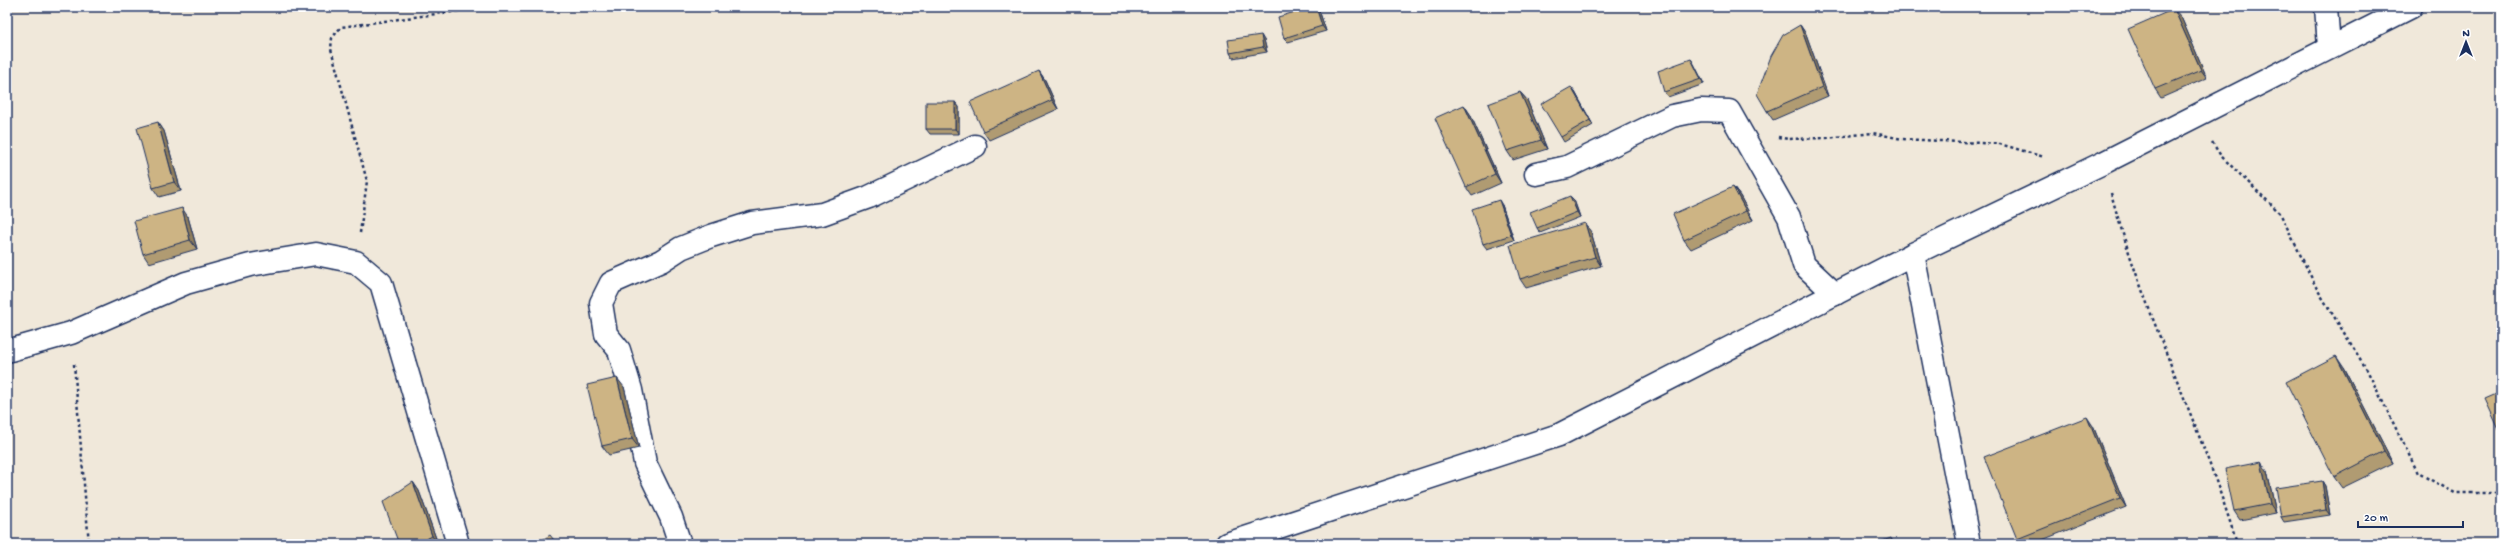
<svg xmlns="http://www.w3.org/2000/svg" width="2508" height="551" font-family="'Gochi Hand',sans-serif">
	<style>
		.lines { fill: none; stroke-linecap: round; stroke-linejoin: round }
		.minor-casing { stroke: #1b2f5e; stroke-width: 25 }
		.path { stroke: #1b2f5e; stroke-width: 2.5; stroke-dasharray: 3 3; stroke-linecap: butt }
		.minor { stroke: #fff; stroke-width: 22 }
		.wall { fill: #b09b72; stroke: #1b2f5e }
		.shaded-wall { fill: #907e5c; stroke: #1b2f5e }
		.building { fill: #cdb484; stroke: #1b2f5e }
	</style>
	<rect width="100%" height="100%" fill="#f0e8da"/>
	<filter id="ink" filterUnits="userSpaceOnUse"><feTurbulence type="fractalNoise" baseFrequency=".025" numOctaves="2"/><feDisplacementMap in="SourceGraphic" scale="8" xChannelSelector="R" yChannelSelector="G"/><feConvolveMatrix kernelMatrix="1 2 1 2 8 2 1 2 1" color-interpolation-filters="sRGB"/></filter>
	<g filter="url(#ink)">
		<g class="lines">
			<defs>
				<g id="minor">
					<path d="M2326,7L2329,47"/>
					<path d="M1536,174L1567,167L1672,116L1701,110L1729,111L1789,217L1804,265L1835,294"/>
					<path d="M1913,254L1969,544"/>
					<path d="M7,351L71,333L186,283L250,265L316,254L356,262L381,283L458,544"/>
					<path d="M680,544L671,517L645,463L631,390L619,350L606,334L601,303L611,283L661,261L681,248L711,236L752,223L822,214L869,197L975,146"/>
					<path d="M1227,544L1559,435L1913,254L2103,163L2411,7"/>
				</g>
			</defs>
			<use href="#minor" class="minor-casing"/>
			<g class="path">
				<path d="M1778,137L1788,139L1826,138L1873,133L1902,139L2000,144L2044,157"/>
				<path d="M2212,142L2221,156L2280,213L2317,289L2367,370L2418,473L2455,493H2501"/>
				<path d="M2111,193C2143,313 2201,425 2237,544"/>
				<path d="M360,233L367,181L331,49L332,38L341,27L487,7"/>
				<path d="M74,364L89,544"/>
			</g>
			<use href="#minor" class="minor"/>
		</g>
		<g class="wall">
			<path d="M1312,7H1317L1319,10L1326,31L1288,42L1284,38Z"/>
			<path d="M1377,7H1392L1379,10Z"/>
			<path d="M2181,17L2207,78L2161,98L2155,89Z"/>
			<path d="M1800,25L1806,34L1828,96L1773,120L1767,111Z"/>
			<path d="M1264,40L1267,52L1233,58L1230,53Z"/>
			<path d="M1691,59L1694,64L1704,84L1668,97L1664,92Z"/>
			<path d="M1039,71L1045,80L1058,109L989,140L983,131Z"/>
			<path d="M1520,92L1527,100L1547,149L1513,160L1507,151Z"/>
			<path d="M1575,92L1593,125L1564,142L1561,137Z"/>
			<path d="M955,102L959,107V134H930L926,129Z"/>
			<path d="M1464,105L1470,114L1501,183L1472,196L1466,187Z"/>
			<path d="M158,122L164,131L181,191L159,197L153,188Z"/>
			<path d="M7,160L10,170L7,171Z"/>
			<path d="M1733,187L1740,196L1753,220L1691,249L1684,240Z"/>
			<path d="M1574,200L1580,217L1540,233L1537,228Z"/>
			<path d="M1502,205L1514,240L1487,249L1483,244Z"/>
			<path d="M188,217L197,249L149,263L143,254Z"/>
			<path d="M1591,232L1601,266L1526,288L1520,279Z"/>
			<path d="M2344,368L2393,463L2342,488L2334,477Z"/>
			<path d="M624,387L639,448L609,455L602,446Z"/>
			<path d="M2093,426L2126,507L2032,544H2020L2017,539Z"/>
			<path d="M2267,471L2276,513L2240,520L2234,511Z"/>
			<path d="M2322,481L2325,486L2330,515L2284,522L2281,517Z"/>
			<path d="M413,482L419,491L438,544H399Z"/>
		</g>
		<g class="shaded-wall">
			<path d="M1316,7L1319,10L1326,31L1322,26Z"/>
			<path d="M2174,9L2181,17L2207,78L2201,70Z"/>
			<path d="M1800,25L1806,34L1828,96L1822,87Z"/>
			<path d="M1261,35L1264,40L1267,52L1263,47Z"/>
			<path d="M1691,59L1694,64L1704,84L1701,79Z"/>
			<path d="M1039,71L1045,80L1058,109L1052,100Z"/>
			<path d="M1571,87L1575,92L1593,125L1590,120Z"/>
			<path d="M1520,92L1527,100L1547,149L1541,140Z"/>
			<path d="M955,102L959,107V134L955,129Z"/>
			<path d="M1464,105L1470,114L1501,183L1495,174Z"/>
			<path d="M158,122L164,131L181,191L174,182Z"/>
			<path d="M7,160L10,170L7,166Z"/>
			<path d="M1733,187L1740,196L1753,220L1746,211Z"/>
			<path d="M1570,196L1574,200L1580,217L1577,212Z"/>
			<path d="M1499,200L1502,205L1514,240L1511,235Z"/>
			<path d="M182,208L188,217L197,249L190,240Z"/>
			<path d="M1585,223L1591,232L1601,266L1595,257Z"/>
			<path d="M2336,356L2344,368L2393,463L2384,451Z"/>
			<path d="M617,378L624,387L639,448L632,439Z"/>
			<path d="M2087,417L2093,426L2126,507L2120,498Z"/>
			<path d="M2261,462L2267,471L2276,513L2270,504Z"/>
			<path d="M2322,481L2325,486L2330,515L2326,510Z"/>
			<path d="M413,482L419,491L438,544L432,536Z"/>
		</g>
		<g class="building">
			<path d="M1312,7H1316L1322,26L1284,38L1278,17Z"/>
			<path d="M2174,9L2201,70L2155,89L2128,29Z"/>
			<path d="M1800,25L1822,87L1767,111L1757,94L1771,56L1783,35Z"/>
			<path d="M1261,35L1263,47L1230,53L1228,40Z"/>
			<path d="M1691,59L1701,79L1664,92L1658,71Z"/>
			<path d="M1039,71L1052,100L983,131L970,102Z"/>
			<path d="M1571,87L1590,120L1561,137L1541,104Z"/>
			<path d="M1520,92L1541,140L1507,151L1488,104Z"/>
			<rect x="926" y="102" width="29" height="27"/>
			<path d="M1464,105L1495,174L1466,187L1435,118Z"/>
			<path d="M158,122L174,182L153,188L137,128Z"/>
			<path d="M1733,187L1746,211L1684,240L1673,214Z"/>
			<path d="M1570,196L1577,212L1537,228L1530,212Z"/>
			<path d="M1499,200L1511,235L1483,244L1472,209Z"/>
			<path d="M182,208L190,240L143,254L134,221Z"/>
			<path d="M1585,223L1595,257L1520,279L1510,245Z"/>
			<path d="M2336,356L2384,451L2334,477L2286,382Z"/>
			<path d="M617,378L632,439L602,446L587,385Z"/>
			<path d="M2501,392V434L2485,399Z"/>
			<path d="M2087,417L2120,498L2017,539L1984,457Z"/>
			<path d="M2261,462L2270,504L2234,511L2225,469Z"/>
			<path d="M2322,481L2326,510L2281,517L2276,488Z"/>
			<path d="M413,482L432,536L417,544H399L383,502Z"/>
			<path d="M550,535L557,544H536Z"/>
			<path d="M1891,538L1894,544H1874Z"/>
			<path d="M670,540V544H649V542Z"/>
			<path d="M1656,541L1658,544H1647Z"/>
		</g>
	</g>
	<rect width="2508" height="551" fill="none" stroke="#fff" stroke-width="24"/>
	<rect x="12" y="12" width="2484" height="527" fill="none" stroke="#1b2f5e" stroke-width="1.5" filter="url(#ink)"/>
	<g transform="translate(2466 42)" stroke="#ffffff" stroke-width="3" paint-order="stroke">
	<path d="M0-3L7 15L0 10L-7 15Z" fill="#1b2f5e"/>
	<text y="-6" font-size="11" font-weight="bold" text-anchor="middle" fill="#1b2f5e">N</text>
	</g>
	<path d="M2358 521v6h105v-6" fill="none" stroke="#1b2f5e" stroke-width="2"/>
	<text x="2364" y="521" font-size="12" fill="#1b2f5e" stroke="#ffffff" stroke-width="3" paint-order="stroke">20 m</text>
</svg>
